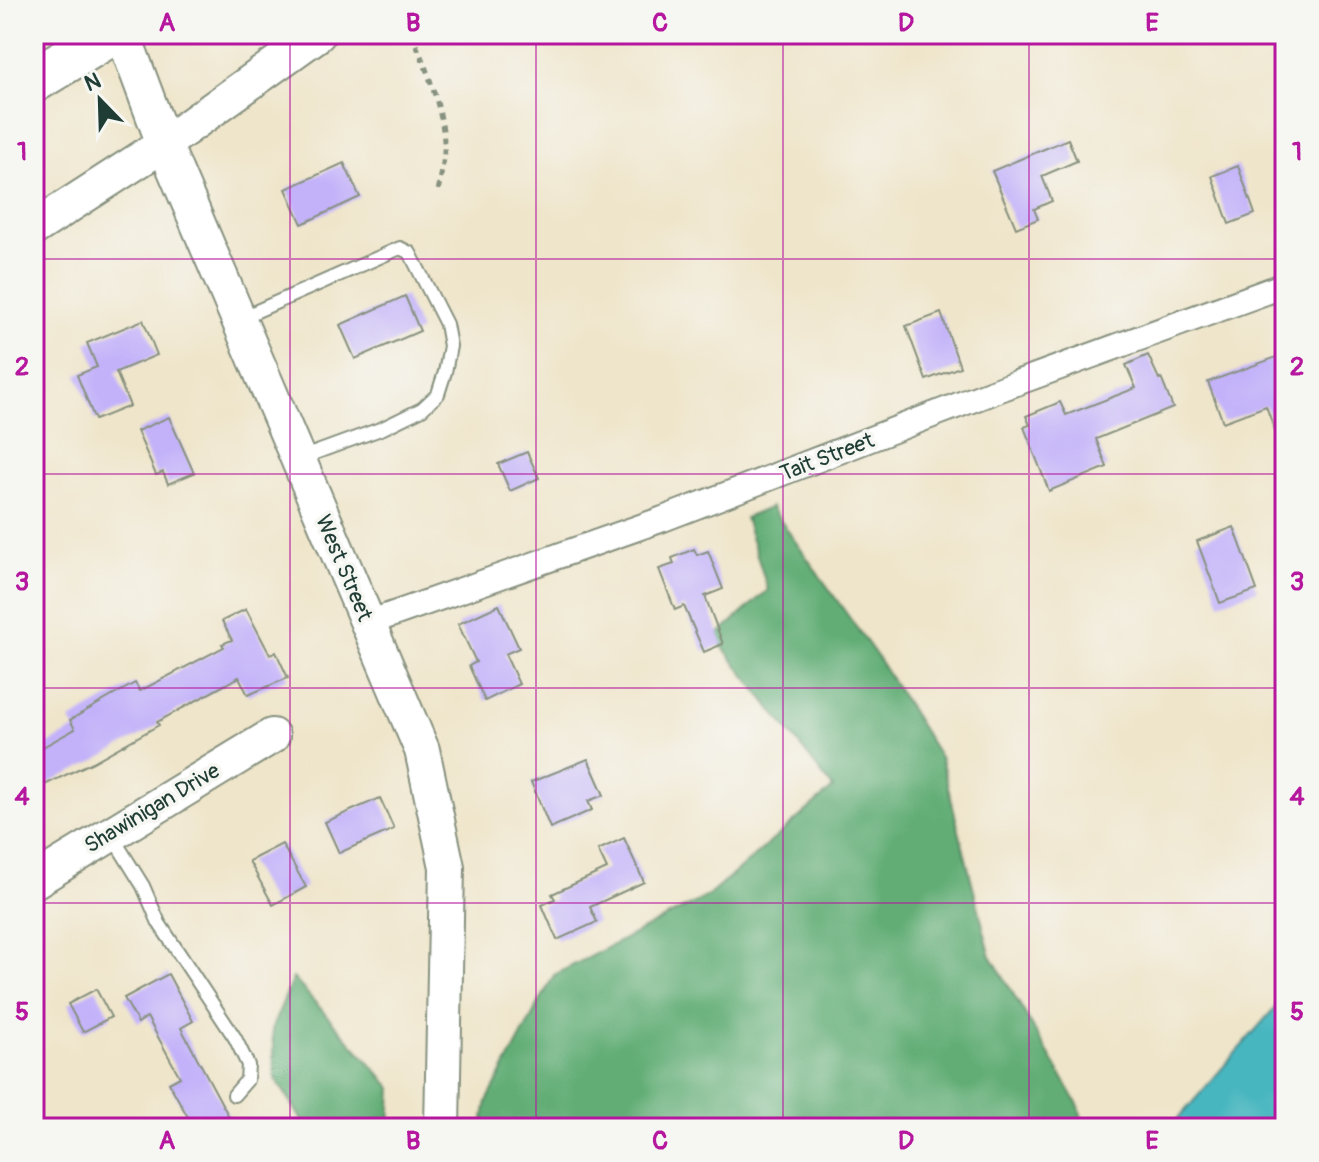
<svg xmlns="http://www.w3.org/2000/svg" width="1319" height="1162" font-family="Pangolin,sans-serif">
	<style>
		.forest { fill: #62ad76; stroke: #407555; stroke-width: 2 }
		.water { fill: #47b6bf; stroke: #337a7a; stroke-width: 2 }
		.building { fill: #c3b2f9 }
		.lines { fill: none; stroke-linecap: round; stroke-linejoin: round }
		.service-casing { stroke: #87917f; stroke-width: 16 }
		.minor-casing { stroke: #87917f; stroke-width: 28 }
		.secondary-casing { stroke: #87917f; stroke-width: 38 }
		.motorway-casing { stroke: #87917f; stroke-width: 48 }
		.path { stroke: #87917f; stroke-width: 5; stroke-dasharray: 6 6; stroke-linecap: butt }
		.service { stroke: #fff; stroke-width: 12 }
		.minor { stroke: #fff; stroke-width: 24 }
		.secondary { stroke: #fff; stroke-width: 34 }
		.motorway { stroke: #fff; stroke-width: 44 }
		.grid { fill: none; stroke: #b5179e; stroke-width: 2; stroke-opacity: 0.55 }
		.labels { text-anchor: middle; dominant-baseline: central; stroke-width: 7; stroke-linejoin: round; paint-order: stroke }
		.street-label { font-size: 22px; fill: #1f3d34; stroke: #f6f6f2 }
		.neatline { fill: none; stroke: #b5179e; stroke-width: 3 }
		.grid-label { font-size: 26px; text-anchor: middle; font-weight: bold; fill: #b5179e }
	</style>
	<rect width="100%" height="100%" fill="#f6f6f2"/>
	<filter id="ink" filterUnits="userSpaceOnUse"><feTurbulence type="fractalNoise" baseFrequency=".0125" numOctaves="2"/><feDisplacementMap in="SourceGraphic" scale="16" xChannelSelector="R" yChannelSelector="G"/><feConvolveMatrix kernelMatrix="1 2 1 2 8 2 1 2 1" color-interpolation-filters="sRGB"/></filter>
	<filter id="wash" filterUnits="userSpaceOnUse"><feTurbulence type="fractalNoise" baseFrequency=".006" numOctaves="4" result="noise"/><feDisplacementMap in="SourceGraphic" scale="32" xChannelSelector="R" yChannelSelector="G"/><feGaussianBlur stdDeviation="1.8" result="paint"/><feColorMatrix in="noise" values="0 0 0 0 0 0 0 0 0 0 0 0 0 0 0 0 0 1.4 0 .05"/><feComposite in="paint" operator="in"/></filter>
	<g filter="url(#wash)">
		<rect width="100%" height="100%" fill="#efe5ca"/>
		<g class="forest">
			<path d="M771,507L878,658L941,759L990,954L1079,1106L1084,1128H482L487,1101L554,975L708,896L833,788L715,637L768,590L745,518Z"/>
			<path d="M293,978L392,1088L390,1128H307L275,1078L272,1028Z"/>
		</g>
		<path class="water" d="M1285,996V1128H1170Z"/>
		<g id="blocks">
			<g class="building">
				<path d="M1068,139L1077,161L1042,176L1052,201L1034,209L1038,219L1016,228L992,171Z"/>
				<path d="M344,163L360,197L302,224L286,189Z"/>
				<path d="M1238,166L1255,214L1229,224L1212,176Z"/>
				<path d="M405,296L420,331L355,359L340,325Z"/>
				<path d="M941,313L960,367L926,380L906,326Z"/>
				<path d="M143,320L157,355L116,372L130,406L95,420L77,375L97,367L87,343Z"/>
				<path d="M1285,354V449L1282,450L1266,406L1223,422L1208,382Z"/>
				<path d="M1148,355L1159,379L1161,378L1173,408L1096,439L1107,467L1049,491L1024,427L1030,425L1026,416L1060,402L1066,415L1136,388L1126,365Z"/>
				<path d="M169,417L194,473L168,484L163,472L156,475L137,431Z"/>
				<path d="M527,452L539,478L510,491L498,464Z"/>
				<path d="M1234,527L1257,590L1220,603L1197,541Z"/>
				<path d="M694,549L697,555L708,551L723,589L705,596L723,644L704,652L684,606L675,610L659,569L674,564L672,558Z"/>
				<path d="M499,605L519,648L505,654L519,684L485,701L469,666L476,662L458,624Z"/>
				<path d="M246,609L270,655L276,652L288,678L248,695L239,677L157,722L159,725L93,762L34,790V752L75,729L70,720L135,683L140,691L224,647L222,644L232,640L222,621Z"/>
				<path d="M588,759L604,795L588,801L592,810L550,828L531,782Z"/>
				<path d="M380,798L394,829L339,853L325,822Z"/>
				<path d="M624,838L644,882L590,907L597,922L557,940L542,905L555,899L552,894L607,869L598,850Z"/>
				<path d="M282,844L306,887L273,905L249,861Z"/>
				<path d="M168,974L193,1021L181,1028L235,1128H194L169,1083L180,1077L147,1017L138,1023L124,998Z"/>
				<path d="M96,989L111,1017L83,1032L68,1004Z"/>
			</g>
		</g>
	</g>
	<g filter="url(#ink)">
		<use href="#blocks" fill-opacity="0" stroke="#87917f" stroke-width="2"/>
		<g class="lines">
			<defs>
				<g id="service">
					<path d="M241,318L400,248L410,253L446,324L450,346L445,372L438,394L422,409L383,428L301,458"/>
					<path d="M112,836L143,886L159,923L235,1038L248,1065L247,1080L234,1095"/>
				</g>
				<path id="minor" d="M368,623L663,519L1000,389L1285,285"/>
				<g id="secondary">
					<path d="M123,34L164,144L422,750L447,867L442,1128"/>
					<path d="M34,228L164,144L318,34"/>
					<path d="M34,881L272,736"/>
				</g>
				<path id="motorway" d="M34,80L110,34"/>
			</defs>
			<use href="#service" class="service-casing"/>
			<use href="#minor" class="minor-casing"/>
			<use href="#secondary" class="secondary-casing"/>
			<use href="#motorway" class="motorway-casing"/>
			<path class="path" d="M411,34C425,62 443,111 444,142C445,158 441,175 438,192"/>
			<use href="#service" class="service"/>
			<use href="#minor" class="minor"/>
			<use href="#secondary" class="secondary"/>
			<use href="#motorway" class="motorway"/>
		</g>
	</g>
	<path class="grid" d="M290,34V1128M536,34V1128M783,34V1128M1029,34V1128M34,259H1285M34,474H1285M34,688H1285M34,903H1285"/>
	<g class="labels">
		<g class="street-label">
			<text transform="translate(827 457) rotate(-21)">Tait Street</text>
			<text transform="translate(344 568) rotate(67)">West Street</text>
			<text transform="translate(152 808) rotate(-31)">Shawinigan Drive</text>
		</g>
	</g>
	<rect width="1319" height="1162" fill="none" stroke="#f6f6f2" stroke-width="88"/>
	<g transform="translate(100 100) rotate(337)" stroke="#f6f6f2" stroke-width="6" paint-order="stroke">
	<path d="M0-6L14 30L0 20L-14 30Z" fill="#1f3d34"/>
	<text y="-12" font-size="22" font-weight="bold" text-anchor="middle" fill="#1f3d34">N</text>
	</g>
	<rect x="44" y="44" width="1231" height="1074" class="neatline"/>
	<g class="grid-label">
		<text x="167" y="31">A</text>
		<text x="413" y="31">B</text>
		<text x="660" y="31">C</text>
		<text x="906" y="31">D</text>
		<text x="1152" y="31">E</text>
		<text x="22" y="160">1</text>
		<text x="1297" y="160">1</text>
		<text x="22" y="375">2</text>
		<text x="1297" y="375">2</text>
		<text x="22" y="590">3</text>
		<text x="1297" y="590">3</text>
		<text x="22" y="805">4</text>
		<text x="1297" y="805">4</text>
		<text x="22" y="1020">5</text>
		<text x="1297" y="1020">5</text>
		<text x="167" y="1149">A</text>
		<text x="413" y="1149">B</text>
		<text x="660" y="1149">C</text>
		<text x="906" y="1149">D</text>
		<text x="1152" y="1149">E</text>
	</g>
</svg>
